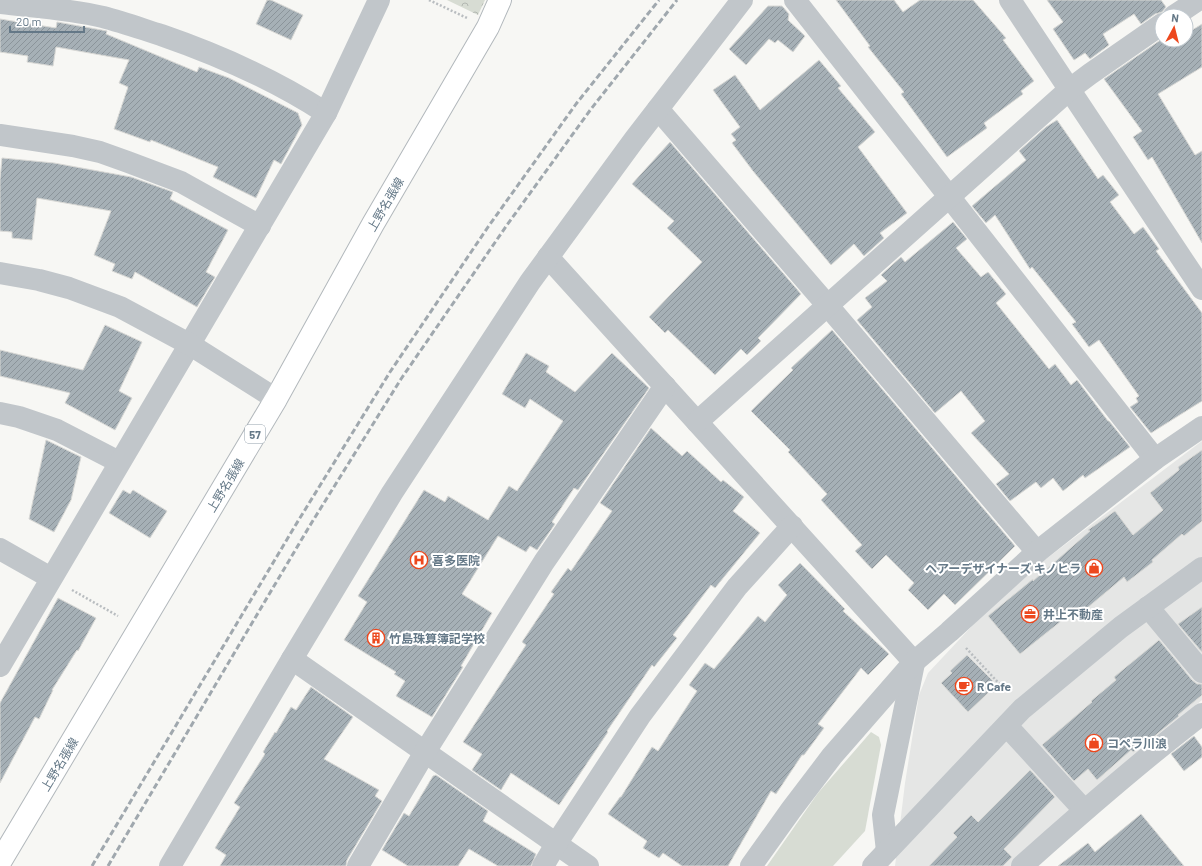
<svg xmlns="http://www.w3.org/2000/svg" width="1202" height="866" font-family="Barlow,'Noto Sans JP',sans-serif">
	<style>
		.built { fill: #e5e6e5 }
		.grass { fill: #d7dcd3 }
		.forest { fill: url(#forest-crowns) }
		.building { fill: url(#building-hatch); stroke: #d9d9d6 }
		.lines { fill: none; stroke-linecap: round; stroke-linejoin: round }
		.primary-casing { stroke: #b2b8bc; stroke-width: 24 }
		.path { stroke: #b9bdc0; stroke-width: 2.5; stroke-dasharray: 2 2; stroke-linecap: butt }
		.minor { stroke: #c1c6ca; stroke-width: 22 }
		.tertiary { stroke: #c1c6ca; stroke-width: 22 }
		.primary { stroke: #fff; stroke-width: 22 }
		.rail { stroke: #a0a8ae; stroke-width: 3; stroke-dasharray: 6 3; stroke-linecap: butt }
		.labels { text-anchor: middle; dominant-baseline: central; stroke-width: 4; stroke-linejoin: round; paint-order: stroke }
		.shield { fill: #fff; stroke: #92a0ab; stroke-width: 1 }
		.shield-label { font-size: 11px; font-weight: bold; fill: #647887 }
		.street-label { font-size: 12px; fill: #647887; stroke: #fff }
		.poi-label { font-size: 12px; font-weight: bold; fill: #647887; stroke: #fff; text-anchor: start }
	</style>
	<defs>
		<pattern id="forest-crowns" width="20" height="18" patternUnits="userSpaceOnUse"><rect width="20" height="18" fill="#d7dcd3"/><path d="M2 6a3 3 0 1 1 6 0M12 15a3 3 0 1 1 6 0" fill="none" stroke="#b2b7b1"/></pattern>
		<pattern id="building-hatch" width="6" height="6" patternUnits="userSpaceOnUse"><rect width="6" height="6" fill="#a6b0b6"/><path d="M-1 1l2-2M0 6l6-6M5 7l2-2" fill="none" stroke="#8b949a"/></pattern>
	</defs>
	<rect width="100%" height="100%" fill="#f7f7f4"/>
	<path class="built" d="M1202,441V700L1061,818L1011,866H895L905,783L919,695L928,673L987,610L1042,562Z"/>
	<path class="grass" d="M871,732L879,737L881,745L865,831L833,866H767L818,793Z"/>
	<path class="forest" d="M447,0H485L478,15Z"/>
	<g class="building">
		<path d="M267,0H271L303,15L291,40L256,24Z"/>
		<path d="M836,0H894L903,12L920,0H973L1006,38L1003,40L1034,81L1021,91L1023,94L984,123L987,128L947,157L901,94L904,92L868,47L870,46Z"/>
		<path d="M1047,0H1161L1166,7L1162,12L1155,14L1141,24L1134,14L1103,34L1109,45L1090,59L1085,53L1074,60L1053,29L1063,22Z"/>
		<path d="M768,6H782L789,14L788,20L805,36L793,52L778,40L775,43L769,39L746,65L729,49Z"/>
		<path d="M0,19L56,28L57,22L107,31L106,34L197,72L199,67L229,78L298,113L302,125L281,164L274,160L256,198L213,177L218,167L151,140L150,142L114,129L128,87L119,83L129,60L56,47L53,66L27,62L28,56L0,52Z"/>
		<path d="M1202,24V67L1158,94L1195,155L1202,151V243L1152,157L1148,160L1133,137L1142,131L1104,79L1162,39L1186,40V34Z"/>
		<path d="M819,60L841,86L838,88L875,132L858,147L907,213L880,233L884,238L864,256L854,244L831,265L753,171L732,143L736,140L731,134L740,127L713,90L735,75L760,110Z"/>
		<path d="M1057,120L1098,179L1103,175L1119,195L1110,202L1134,234L1143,227L1159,249L1156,251L1202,313V401L1151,433L1130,407L1138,402L1136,398L1139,396L1099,340L1089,347L1072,324L1076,322L1032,267L1030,269L995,215L986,223L972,206L1026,160L1019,151L1046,127Z"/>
		<path d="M670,142L801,294L758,338L761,341L747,355L741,349L715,375L668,330L665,333L649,317L702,262L667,228L674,221L632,184Z"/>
		<path d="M2,158L54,163L131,177L173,192L170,199L228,230L206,272L215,277L197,307L135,272L132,279L112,271L115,264L94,255L111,211L37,198L32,240L12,238V232L0,231V180Z"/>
		<path d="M953,222L967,239L956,248L981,277L988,272L1006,294L996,303L1049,369L1055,364L1071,385L1077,380L1108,421H1109L1130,447L1085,478L1083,475L1063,491L1053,478L1041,488L1036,482L1010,501L996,484L1009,474L971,433L985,421L961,391L935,413L857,320L872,307L865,298L887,281L881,275L901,257L905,262Z"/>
		<path d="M105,325L142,342L119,391L132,398L115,430L65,403L70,393L0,376V350L83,370Z"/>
		<path d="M832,330L1015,546L955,605L944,594L928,610L908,590L914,583L886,555L872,569L855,551L862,545L821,500L827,494L788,452L790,450L751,411L793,370L791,368Z"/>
		<path d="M526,353L549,366L546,372L575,392L612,353L649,388L578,490L574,488L552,522L555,524L537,550L530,546L526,552L498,536L462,594L492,613L461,666L463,667L432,717L396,696L405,681L394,674L396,672L344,640L367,602L358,596L424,490L445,502L448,496L488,520L509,486L517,491L563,421L530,399L525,408L502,394Z"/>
		<path d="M651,428L682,456L687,451L721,482L723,480L744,497L733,511L760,533L715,588L711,585L673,635L677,638L654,667L652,665L607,731L608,732L559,805L511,773L501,790L472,770L482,754L463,742L526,645L522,642L554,594L551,592L568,568L571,571L612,511L600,503Z"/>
		<path d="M46,440L81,457L71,500L54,532L29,519Z"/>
		<path d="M1202,450V521L1184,536L1182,534L1152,560L1153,562L1127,582L1124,577L1074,619L1070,614L1020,654L988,616L1033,579V581L1090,531L1088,530L1115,511L1133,535L1163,510L1150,493L1179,470L1178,467Z"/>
		<path d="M123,490L130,494L133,490L167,511L150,538L109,513Z"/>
		<path d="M800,563L845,609L843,611L889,654L868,675L861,668L818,724L824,728L804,755H802L776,794L771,791L728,866H682L663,853L659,858L643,848L647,841L608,814L620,797H621L652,747L658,751L697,691L689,685L705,663L714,669L758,616L765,622L787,595L778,585Z"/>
		<path d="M58,598L96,618L78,651L77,650L52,690H53L39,719L35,717L0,783V703Z"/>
		<path d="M1202,607V652L1178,624Z"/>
		<path d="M1159,640L1192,680L1197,684H1202V695L1178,715L1179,716L1141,747L1133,752L1131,750L1097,780L1088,769L1074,781L1042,745L1092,702L1091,701L1116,680L1114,677Z"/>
		<path d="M967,655L993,681L989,685L992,689L968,712L941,683L952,673L950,671Z"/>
		<path d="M311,687L353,717L324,759L379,790L375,796L382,801L347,860L346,866H220L226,855L215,848L240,807L234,803L265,754L263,752L275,732L276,733L291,707L296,710Z"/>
		<path d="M1194,736L1202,747V757L1184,771L1171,754Z"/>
		<path d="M1030,770L1055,797L1004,849L1012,857L1003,866H929L957,837L953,833L971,815L978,822Z"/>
		<path d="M436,775L488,811L483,821L536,854L531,866H498L469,849L458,866H408L382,850L404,813L409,816L433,776Z"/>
		<path d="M1141,814L1184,866H1058L1088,843L1095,852Z"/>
	</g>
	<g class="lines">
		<defs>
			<path id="primary" d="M0,862L276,399L373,224L488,27L500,0"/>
		</defs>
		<use href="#primary" class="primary-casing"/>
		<g class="path">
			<path d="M429,0L467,18"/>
			<path d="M72,590L118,616"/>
			<path d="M966,648L1006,691"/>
		</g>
		<g class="minor">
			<path d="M795,0L1155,459"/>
			<path d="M1010,0L1202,289"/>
			<path d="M0,3C34,7 69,9 103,17C122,22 142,29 161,35C219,55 275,80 326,113"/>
			<path d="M1174,16L1198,0"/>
			<path d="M658,109L828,306L1037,552"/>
			<path d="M0,135L73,146L100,152L128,162L181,182L260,226"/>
			<path d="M548,257L914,662"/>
			<path d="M0,413L19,417L57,430L119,462"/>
			<path d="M697,422L1070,89L1090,74L1162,24"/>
			<path d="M0,549L51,578"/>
			<path d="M1148,607L1202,672"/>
			<path d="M292,659L588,866"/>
			<path d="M0,666L326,113L379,0"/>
			<path d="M1007,726L1084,810"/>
			<path d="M887,851L883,815L914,663"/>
			<path d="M170,866L292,659L392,493L530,282L634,140L742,0"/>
			<path d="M358,866L425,752L544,562L665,386"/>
			<path d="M543,866L556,844L640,716L737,587L792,526"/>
			<path d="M751,866L791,810L832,756L914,662L949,632L1037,552L1155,459L1202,427"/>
			<path d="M1022,866C1081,813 1140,762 1202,714"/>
		</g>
		<g class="tertiary">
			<path d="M0,273L39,280L69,288L120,307L189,344L276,399"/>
			<path d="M873,866L1022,709L1121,627L1202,568"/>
		</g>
		<use href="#primary" class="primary"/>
		<g class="rail">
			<path d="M92,866L295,526L390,372L488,227L576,104L659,0"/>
			<path d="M108,866L309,527L401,379L507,225L591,109L677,0"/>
		</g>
	</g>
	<defs>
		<symbol id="hospital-ring" viewBox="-11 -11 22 22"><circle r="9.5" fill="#fff" stroke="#ed481e" stroke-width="1.5"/><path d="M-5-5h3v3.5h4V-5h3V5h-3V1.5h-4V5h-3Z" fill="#ed481e"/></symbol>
		<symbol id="shop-ring" viewBox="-11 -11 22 22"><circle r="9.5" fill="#fff" stroke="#ed481e" stroke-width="1.5"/><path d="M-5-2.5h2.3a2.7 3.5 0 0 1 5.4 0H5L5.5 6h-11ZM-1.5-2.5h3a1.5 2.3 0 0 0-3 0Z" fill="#ed481e"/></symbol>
		<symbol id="office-ring" viewBox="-11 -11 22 22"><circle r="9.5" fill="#fff" stroke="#ed481e" stroke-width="1.5"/><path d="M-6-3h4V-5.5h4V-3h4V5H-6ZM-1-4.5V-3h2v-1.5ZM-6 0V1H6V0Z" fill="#ed481e"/></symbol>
		<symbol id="building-ring" viewBox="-11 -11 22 22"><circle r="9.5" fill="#fff" stroke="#ed481e" stroke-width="1.5"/><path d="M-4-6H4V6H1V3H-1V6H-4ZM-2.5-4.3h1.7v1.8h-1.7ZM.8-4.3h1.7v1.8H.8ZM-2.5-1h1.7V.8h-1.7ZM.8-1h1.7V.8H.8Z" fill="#ed481e"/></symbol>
		<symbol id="cafe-ring" viewBox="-11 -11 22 22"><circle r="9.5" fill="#fff" stroke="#ed481e" stroke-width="1.5"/><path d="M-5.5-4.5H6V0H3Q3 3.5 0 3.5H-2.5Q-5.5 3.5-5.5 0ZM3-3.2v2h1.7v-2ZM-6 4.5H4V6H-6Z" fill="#ed481e"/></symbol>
	</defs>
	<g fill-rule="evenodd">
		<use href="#hospital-ring" x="409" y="550" width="20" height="20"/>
		<use href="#shop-ring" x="1084" y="558" width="20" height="20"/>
		<use href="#office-ring" x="1020" y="604" width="20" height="20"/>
		<use href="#building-ring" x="366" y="628" width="20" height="20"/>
		<use href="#cafe-ring" x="954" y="676" width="20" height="20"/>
		<use href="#shop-ring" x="1084" y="733" width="20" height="20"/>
	</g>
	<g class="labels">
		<rect class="shield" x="245" y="425" width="20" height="18" rx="3"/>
		<g class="shield-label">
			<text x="255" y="434">57</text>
		</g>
		<g class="street-label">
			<text transform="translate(385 204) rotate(-60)">上野名張線</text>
			<text transform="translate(225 485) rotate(-59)">上野名張線</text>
			<text transform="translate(59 764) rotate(-59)">上野名張線</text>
		</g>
		<g class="poi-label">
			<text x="432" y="560">喜多医院</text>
			<text x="1081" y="568" text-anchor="end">ヘアーデザイナーズ キノヒラ</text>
			<text x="1043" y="614">井上不動産</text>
			<text x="389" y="638">竹島珠算簿記学校</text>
			<text x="977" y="686">R Cafe</text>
			<text x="1107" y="743">コペラ川浪</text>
		</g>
	</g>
	<g transform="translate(1174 28) rotate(7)"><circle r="19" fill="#ffffff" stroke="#c1c9cf"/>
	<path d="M0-3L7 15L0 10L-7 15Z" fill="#ed481e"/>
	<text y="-6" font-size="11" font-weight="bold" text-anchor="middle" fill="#647887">N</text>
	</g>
	<path d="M10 26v6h74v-6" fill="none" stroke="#647887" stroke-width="2"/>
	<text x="16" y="26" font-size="12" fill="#647887" stroke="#ffffff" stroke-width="3" paint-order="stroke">20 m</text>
</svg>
